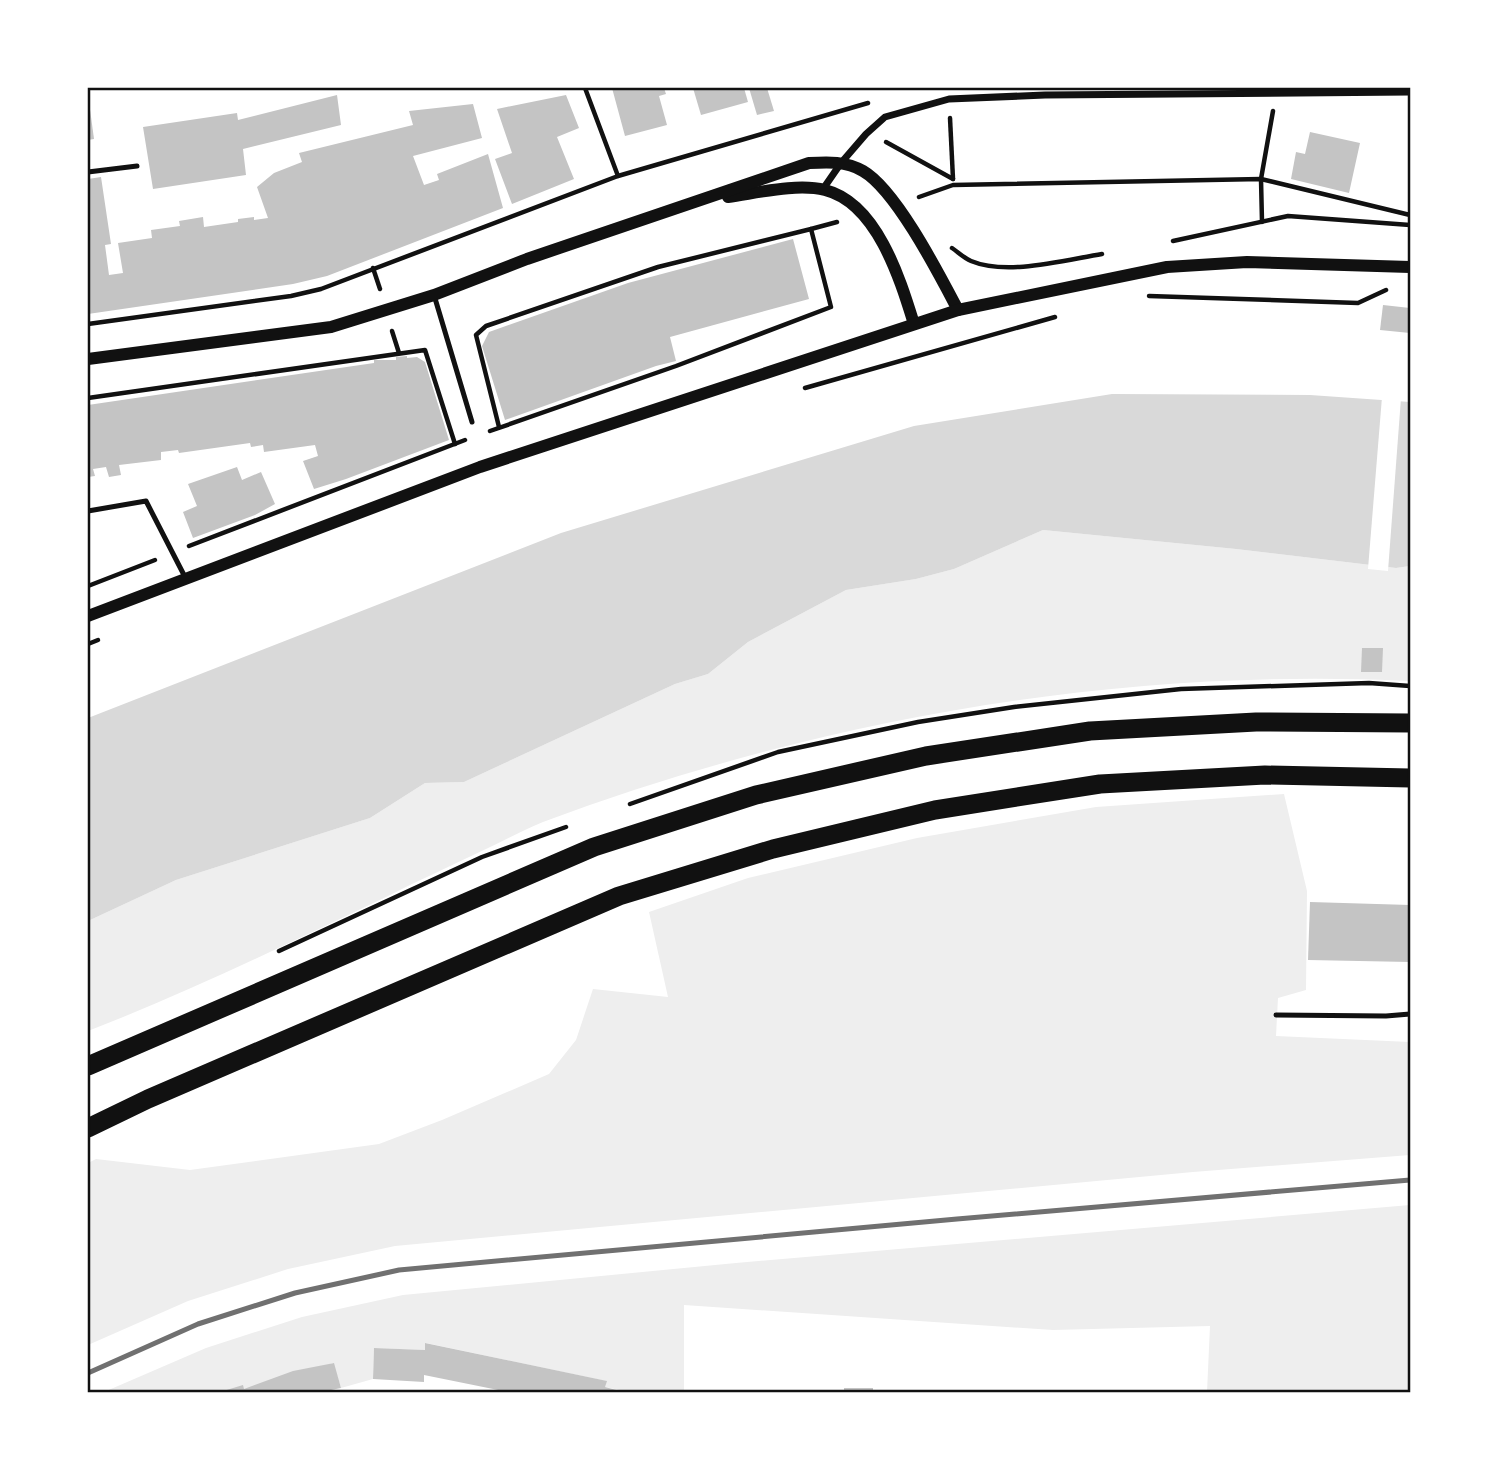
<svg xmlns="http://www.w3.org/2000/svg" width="1498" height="1480" font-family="'Alegreya Sans',sans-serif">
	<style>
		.green { fill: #eee }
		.water { fill: #d9d9d9 }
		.pier { fill: #fff }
		.building { fill: #c4c4c4 }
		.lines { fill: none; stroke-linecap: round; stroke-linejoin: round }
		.path { stroke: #111; stroke-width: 4.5 }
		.service { stroke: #111; stroke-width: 5 }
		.minor { stroke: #111; stroke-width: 7 }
		.tertiary { stroke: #111; stroke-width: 12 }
		.trunk { stroke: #111; stroke-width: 19 }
		.rail { stroke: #707070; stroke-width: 5 }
		.neatline { fill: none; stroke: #111; stroke-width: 2.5 }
	</style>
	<rect width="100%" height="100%" fill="#fff"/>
	<g class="green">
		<path d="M1043,530L1236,549L1396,568L1410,566V681C1116,667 819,719 543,822C524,830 505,840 486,849C453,865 419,880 386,897C287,944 189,992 88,1031V921L176,880L370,818L425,783L464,782L675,684L708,674L748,642L846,590L916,579L954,569Z"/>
		<path d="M1284,794L1307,891L1306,990L1278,998L1276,1036L1410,1042V1155L1193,1172L395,1246L288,1269L188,1301L88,1345V1163L96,1159L190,1170L379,1144L442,1120L549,1074L576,1040L593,989L668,997L649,912L748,878L917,838L1096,807Z"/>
		<path d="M1410,1205V1392H1207L1210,1326L1053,1330L684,1305V1392H629L605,1387L606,1381L426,1343L425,1350L374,1348L373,1379L341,1388L333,1363L237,1392H104L206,1348L302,1317L403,1295L736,1263Z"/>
	</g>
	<path class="water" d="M1112,394L1310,395L1410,402V566L1396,568L1236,549L1043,530L954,569L916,579L846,590L748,642L708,674L675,684L464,782L425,783L370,818L176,880L88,921V718L561,533L914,426Z"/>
	<path class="pier" d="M1382,397L1401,398L1388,571L1368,569Z"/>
	<g class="building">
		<path d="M612,88H664L666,94L659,96L667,125L625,136Z"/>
		<path d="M693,88H744L748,102L701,115Z"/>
		<path d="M749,88H767L774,111L757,115Z"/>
		<path d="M337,95L341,125L243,149L246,175L153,189L143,127L237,113L238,120Z"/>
		<path d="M566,95L579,128L557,137L574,179L512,204L495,159L512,153L497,109Z"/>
		<path d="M89,102L94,139L88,140V103Z"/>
		<path d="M473,104L482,138L413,156L424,185L439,180L437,174L488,154L503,208L327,276L293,284L88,314V179L101,177L111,244L105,245L109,275L123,273L118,243L152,238L151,230L180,226L179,221L203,217L204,227L238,222V219L254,217V220L268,218L257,187L274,173L302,162L299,153L413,125L409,111Z"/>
		<path d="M1310,132L1360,143L1349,193L1291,179L1296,152L1305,154Z"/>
		<path d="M793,239L809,299L670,337L676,361L656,366L505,420L482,346L489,332L628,283Z"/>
		<path d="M1383,305L1410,308V333L1380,330Z"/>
		<path d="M407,356V358L417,357L425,362L449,440L346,479L314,489L303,461L318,456L315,445L264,452L263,445L251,447L250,443L179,453L178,450L161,452V460L119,465L121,475L109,477L106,467L93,469L95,476L88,477V405L374,363V360H396V357Z"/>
		<path d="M237,467L242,480L261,472L275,504L255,515L193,538L183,512L197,506L188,484Z"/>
		<path d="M1362,648H1383L1382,672H1361Z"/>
		<path d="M1310,902L1410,905V962L1308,960Z"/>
		<path d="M425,1343L607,1381L605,1387L624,1392H508L424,1375V1382L373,1379L374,1348L425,1350Z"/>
		<path d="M334,1363L341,1388L321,1392H220L243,1385L244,1389L293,1371Z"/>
		<rect x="844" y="1388" width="29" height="4"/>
	</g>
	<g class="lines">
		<g class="path">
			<path d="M585,88L618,176"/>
			<path d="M950,118L953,179"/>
			<path d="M886,142L953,179"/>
			<path d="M919,197L953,185L1261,179L1410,215"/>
			<path d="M1262,222L1261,179L1273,111"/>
			<path d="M1173,241L1288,216L1410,225"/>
			<path d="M952,248C958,252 964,258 971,261C1007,276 1065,260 1102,254"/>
			<path d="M373,268L380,289"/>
			<path d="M1149,296L1358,303L1386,290"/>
			<path d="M88,324L291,296L321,289L618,176L868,103"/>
			<path d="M392,331L399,353"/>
			<path d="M805,388L1055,317"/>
			<path d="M88,398L425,350L455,444"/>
			<path d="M499,427L476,335L486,326L658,267L811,229"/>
			<path d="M490,431L676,366L831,307L811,229L837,222"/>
			<path d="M189,546L465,440"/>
			<path d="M88,586L155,560"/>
			<path d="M88,644L98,640"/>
			<path d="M630,804L778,752L918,722L1014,707L1181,689L1369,683L1410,686"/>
			<path d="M279,951L482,857L566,827"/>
		</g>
		<g class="service">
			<path d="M88,172L137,166"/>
			<path d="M434,295L472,422"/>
			<path d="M88,511L146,501L185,577"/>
			<path d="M1276,1015L1386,1016L1410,1014"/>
		</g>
		<path class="minor" d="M823,189L841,163L866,134L885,117L949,99L1045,95L1410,92"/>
		<g class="tertiary">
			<path d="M728,197C757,193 797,183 825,190C877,203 900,279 914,324"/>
			<path d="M88,359L331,327L434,295L527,259L809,163C828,162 846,161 863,171C896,190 939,274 958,310"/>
			<path d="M88,616L480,467L958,310L1167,267L1247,262L1410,267"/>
		</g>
		<g class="trunk">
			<path d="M88,1066L594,847L756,795L926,756L1090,731L1256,722L1410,723"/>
			<path d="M88,1128L148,1099L619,896L773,849L935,810L1100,784L1265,775L1410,778"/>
		</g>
		<path class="rail" d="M88,1373L198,1324L295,1293L399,1270L957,1219L1410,1180"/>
	</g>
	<rect width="1498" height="1480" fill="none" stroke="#ffffff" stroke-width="178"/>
	<rect x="89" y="89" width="1320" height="1302" class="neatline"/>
</svg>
